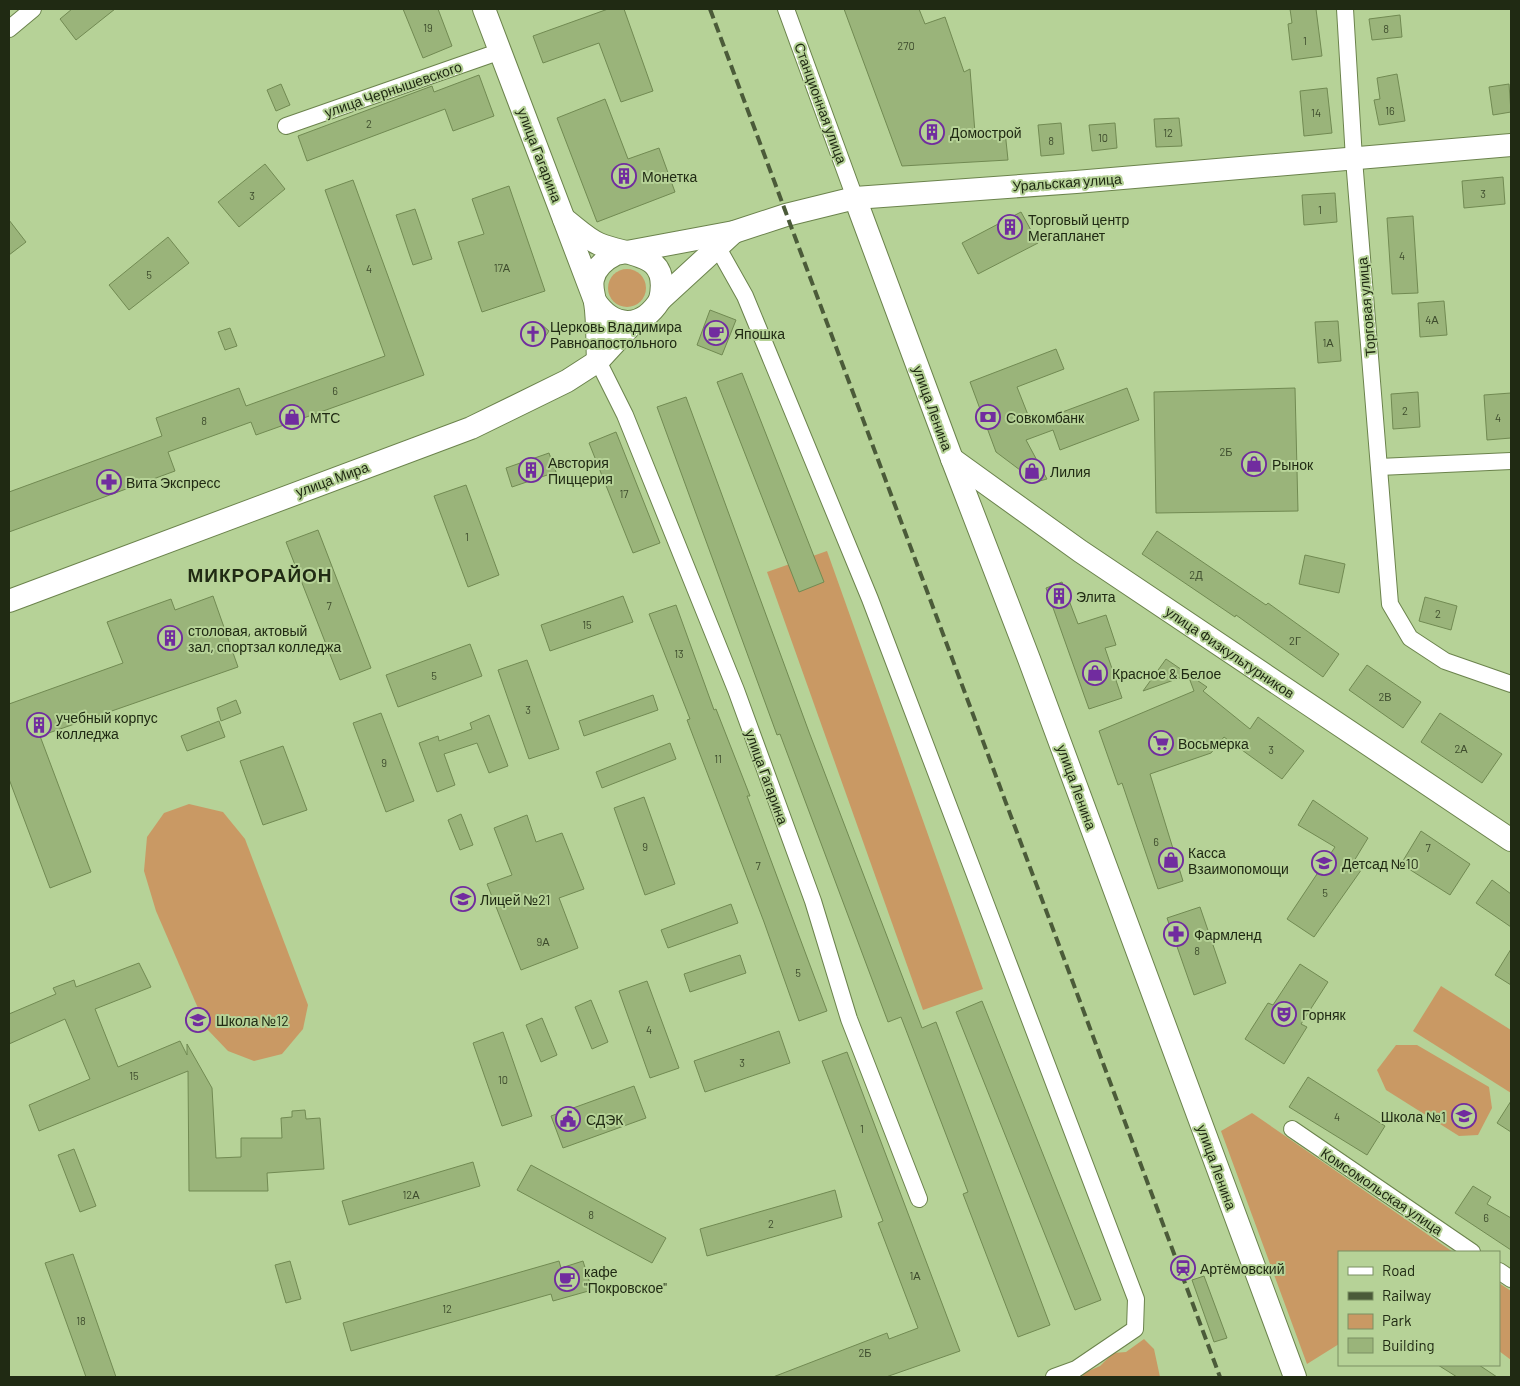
<svg xmlns="http://www.w3.org/2000/svg" width="1520" height="1386" font-family="Barlow,sans-serif">
	<style>
		.green { fill: #c99964 }
		.building { fill: #9ab47a; stroke: #718a52 }
		.lines { fill: none; stroke-linecap: round; stroke-linejoin: round }
		.street-casing { stroke: #6b834c; stroke-width: 18 }
		.secondary-casing { stroke: #6b834c; stroke-width: 24 }
		.street { stroke: #fff; stroke-width: 16 }
		.secondary { stroke: #fff; stroke-width: 22 }
		.rail { stroke: #4b5b39; stroke-width: 4; stroke-dasharray: 10 5; stroke-linecap: butt }
		.labels { text-anchor: middle; dominant-baseline: central; stroke-width: 4; stroke-linejoin: round; paint-order: stroke }
		.number-label { font-size: 11px; fill: #3e4c2d }
		.street-label { font-size: 14px; fill: #202a13; stroke: #b6d297 }
		.poi-label { font-size: 14px; fill: #202a13; stroke: #b6d297; text-anchor: start }
		.district-label { font-size: 19px; font-weight: bold; letter-spacing: 1px; fill: #202a13; stroke: #b6d297 }
	</style>
	<rect width="100%" height="100%" fill="#b6d297"/>
	<g class="green">
		<circle cx="627" cy="288" r="19"/>
		<path d="M827,551L983,989L923,1010L767,572Z"/>
		<path d="M189,804L223,812L245,839L308,1005L303,1029L282,1054L254,1061L228,1051L207,1029L156,911L144,871L147,837L164,813Z"/>
		<path d="M1441,986L1511,1030V1093L1413,1031Z"/>
		<path d="M1396,1045H1417L1489,1087L1492,1108L1478,1135L1459,1136L1386,1090L1377,1070Z"/>
		<path d="M1252,1113L1453,1252H1339V1344L1307,1364L1221,1131Z"/>
		<path d="M1499,1283L1511,1291V1360L1499,1351Z"/>
		<path d="M1144,1339L1154,1349L1160,1377H1082L1084,1373L1100,1366L1113,1353L1126,1352Z"/>
	</g>
	<g class="building">
		<path d="M72,9H115L76,40L60,19Z"/>
		<path d="M403,9H438L452,46L423,58Z"/>
		<path d="M608,9H624L653,91L621,102L599,43L543,63L533,36Z"/>
		<path d="M844,9H919L925,24L945,17L964,72L970,69L975,133L1005,131L1008,160L902,166Z"/>
		<path d="M1290,9H1316L1322,56L1292,60L1288,24L1292,23Z"/>
		<path d="M1400,15L1402,37L1372,40L1369,19Z"/>
		<path d="M1397,74L1405,121L1379,125L1374,100L1380,99L1377,78Z"/>
		<path d="M479,75L494,116L453,131L445,109L307,161L298,136L432,86L434,92Z"/>
		<path d="M281,84L290,105L276,111L267,90Z"/>
		<path d="M1509,84L1511,112L1493,115L1489,87Z"/>
		<path d="M1327,88L1332,133L1304,136L1300,91Z"/>
		<path d="M605,99L628,159L659,148L675,192L597,222L557,118Z"/>
		<path d="M1179,118L1182,146L1156,147L1154,119Z"/>
		<path d="M1061,123L1064,154L1041,156L1038,125Z"/>
		<path d="M1115,123L1117,148L1092,151L1089,125Z"/>
		<path d="M265,164L285,189L239,227L218,202Z"/>
		<path d="M1503,177L1505,204L1464,208L1462,181Z"/>
		<path d="M353,180L424,375L256,435L251,422L168,452L175,471L9,532V492L162,436L156,418L239,388L246,406L385,356L325,190Z"/>
		<path d="M509,186L545,291L482,312L458,242L484,234L472,199Z"/>
		<path d="M1335,193L1337,222L1304,225L1302,195Z"/>
		<path d="M415,209L432,259L413,265L396,215Z"/>
		<path d="M1021,212L1038,243L978,274L962,243Z"/>
		<path d="M1413,216L1418,293L1392,294L1387,218Z"/>
		<path d="M9,220L26,242L9,255Z"/>
		<path d="M168,237L189,263L129,310L109,285Z"/>
		<path d="M1444,301L1447,335L1420,337L1418,303Z"/>
		<path d="M710,310L736,320L722,355L697,345Z"/>
		<path d="M1338,321L1341,361L1318,363L1315,322Z"/>
		<path d="M541,324L549,331L543,340L526,339L525,326Z"/>
		<path d="M230,328L237,346L225,350L218,332Z"/>
		<path d="M1056,349L1064,369L1017,387L1030,420L1048,414L1049,417L1127,388L1139,420L1060,450L1053,430L1026,440L1047,479L1036,482L996,452L970,382Z"/>
		<path d="M742,373L824,582L799,592L717,382Z"/>
		<path d="M1295,388L1298,511L1156,513L1154,392Z"/>
		<path d="M1418,392L1420,427L1393,429L1391,394Z"/>
		<path d="M1511,393V438L1487,440L1484,395Z"/>
		<path d="M686,397L809,732L922,1028L936,1022L1050,1325L1018,1337L963,1194L968,1192L901,1017L888,1022L780,734L777,735L657,407Z"/>
		<path d="M616,432L660,543L633,553L589,443Z"/>
		<path d="M549,453L556,472L512,487L506,468Z"/>
		<path d="M466,485L499,575L468,587L434,496Z"/>
		<path d="M318,530L371,668L340,680L286,542Z"/>
		<path d="M1157,531L1266,605L1268,603L1339,654L1323,677L1236,615L1235,617L1142,554Z"/>
		<path d="M1305,555L1345,564L1339,593L1299,584Z"/>
		<path d="M1062,582L1078,624L1106,615L1116,645L1105,648L1122,698L1089,709L1046,588Z"/>
		<path d="M213,596L238,667L40,736L91,872L50,888L9,779V704L123,663L107,622L171,599L175,610Z"/>
		<path d="M623,596L633,622L550,651L541,625Z"/>
		<path d="M1425,597L1457,606L1451,630L1419,621Z"/>
		<path d="M676,605L714,710L716,709L750,796H747L827,1011L799,1021L764,922L687,720L690,719L649,614Z"/>
		<path d="M470,644L482,676L398,707L386,675Z"/>
		<path d="M1166,659L1207,687L1203,691L1250,729L1258,717L1304,751L1282,779L1224,737L1211,753L1150,774L1183,881L1158,889L1122,783L1118,785L1099,731L1194,691L1188,675L1143,691Z"/>
		<path d="M527,660L559,749L529,759L498,670Z"/>
		<path d="M1367,665L1421,702L1403,728L1349,690Z"/>
		<path d="M653,695L658,710L584,736L579,721Z"/>
		<path d="M236,700L241,713L221,721L217,708Z"/>
		<path d="M381,713L414,801L386,812L353,723Z"/>
		<path d="M1440,713L1502,754L1482,783L1421,742Z"/>
		<path d="M489,715L508,766L489,773L477,743L444,754L455,785L437,792L419,743L438,736L439,741L472,729L470,723Z"/>
		<path d="M219,721L225,737L187,751L181,736Z"/>
		<path d="M670,743L676,759L602,788L596,772Z"/>
		<path d="M283,746L307,810L263,825L240,761Z"/>
		<path d="M644,797L675,884L645,895L614,808Z"/>
		<path d="M1313,800L1368,838L1354,861L1364,866L1314,937L1287,919L1335,847L1298,825Z"/>
		<path d="M461,814L473,845L460,850L448,820Z"/>
		<path d="M527,815L536,842L562,833L584,889L559,898L578,948L521,970L487,884L512,875L494,828Z"/>
		<path d="M1421,831L1470,864L1450,895L1401,864Z"/>
		<path d="M1492,880L1511,894V927L1476,903Z"/>
		<path d="M731,904L738,923L668,948L661,930Z"/>
		<path d="M1200,907L1226,983L1194,995L1167,918Z"/>
		<path d="M1511,949V985L1495,975Z"/>
		<path d="M740,955L746,973L690,992L684,974Z"/>
		<path d="M139,963L151,987L95,1009L118,1067L180,1041L187,1055V1044L212,1088L216,1158L241,1157V1138H282L281,1118L292,1117V1111L305,1110L306,1119L320,1118L324,1169L267,1173L268,1191H189L188,1071L39,1131L29,1105L90,1079L65,1019L9,1044V1014L56,994L53,988L74,980L76,987Z"/>
		<path d="M1300,964L1328,982L1301,1024L1307,1027L1284,1064L1245,1039L1268,1003L1273,1005Z"/>
		<path d="M647,981L679,1068L650,1078L619,991Z"/>
		<path d="M591,1000L608,1042L592,1049L575,1007Z"/>
		<path d="M982,1001L1101,1300L1075,1310L956,1012Z"/>
		<path d="M542,1018L557,1055L541,1062L526,1025Z"/>
		<path d="M779,1031L790,1063L705,1092L694,1061Z"/>
		<path d="M503,1032L532,1116L502,1126L473,1043Z"/>
		<path d="M847,1052L960,1351L886,1377H773L887,1333L889,1339L918,1328L878,1223L883,1221L822,1061Z"/>
		<path d="M1308,1077L1385,1126L1367,1155L1289,1107Z"/>
		<path d="M634,1086L646,1118L563,1148L551,1116Z"/>
		<path d="M1511,1101V1132L1497,1123Z"/>
		<path d="M74,1149L96,1206L80,1212L58,1155Z"/>
		<path d="M473,1162L480,1186L349,1225L342,1201Z"/>
		<path d="M531,1165L666,1238L652,1263L517,1190Z"/>
		<path d="M1473,1186L1491,1197L1487,1204L1511,1218V1250L1455,1213Z"/>
		<path d="M835,1190L842,1217L707,1256L700,1229Z"/>
		<path d="M73,1254L116,1377H86L45,1263Z"/>
		<path d="M290,1261L301,1299L286,1303L275,1265Z"/>
		<path d="M559,1261L561,1268L583,1261L592,1290L553,1301L551,1294L351,1351L343,1323Z"/>
		<path d="M1204,1276L1227,1338L1214,1342L1192,1280Z"/>
		<path d="M1438,1365H1479L1497,1377H1457Z"/>
	</g>
	<g class="lines">
		<defs>
			<g id="street">
				<path d="M786,9L855,198"/>
				<path d="M1345,9L1354,159L1390,604L1410,638L1445,661L1511,684"/>
				<path d="M9,29L33,9"/>
				<path d="M286,126L501,51"/>
				<path d="M718,248L745,296L870,599L1136,1299L1135,1329L1076,1369L1054,1377"/>
				<path d="M598,361L625,415L736,690L813,901L849,1019L919,1199"/>
				<path d="M1379,467L1511,461"/>
				<path d="M1292,1129L1472,1252"/>
				<path d="M1499,1271L1511,1279"/>
			</g>
			<g id="secondary">
				<path d="M484,9L595,301C614,329 642,329 660,300L734,232"/>
				<path d="M855,198L952,459L1029,659L1295,1377"/>
				<path d="M564,219C575,227 587,239 599,244C631,257 671,251 660,300"/>
				<path d="M598,361C597,341 598,321 595,302C594,294 591,287 593,279C596,266 606,259 616,254L734,232L786,215L855,198L1076,182L1511,145"/>
				<path d="M952,459L1080,551L1511,840"/>
				<path d="M9,601L471,428L567,381L598,361L634,322"/>
			</g>
		</defs>
		<use href="#street" class="street-casing"/>
		<use href="#secondary" class="secondary-casing"/>
		<use href="#street" class="street"/>
		<use href="#secondary" class="secondary"/>
		<path class="rail" d="M710,9L1220,1377"/>
	</g>
	<defs>
		<symbol id="building-ring" viewBox="-11 -11 22 22"><circle r="9.5" fill="#b6d297" stroke="#712c9f" stroke-width="1.5"/><path d="M-4-6H4V6H1V3H-1V6H-4ZM-2.5-4.3h1.7v1.8h-1.7ZM.8-4.3h1.7v1.8H.8ZM-2.5-1h1.7V.8h-1.7ZM.8-1h1.7V.8H.8Z" fill="#712c9f"/></symbol>
		<symbol id="cafe-ring" viewBox="-11 -11 22 22"><circle r="9.5" fill="#b6d297" stroke="#712c9f" stroke-width="1.5"/><path d="M-5.5-4.5H6V0H3Q3 3.5 0 3.5H-2.5Q-5.5 3.5-5.5 0ZM3-3.2v2h1.7v-2ZM-6 4.5H4V6H-6Z" fill="#712c9f"/></symbol>
		<symbol id="church-ring" viewBox="-11 -11 22 22"><circle r="9.5" fill="#b6d297" stroke="#712c9f" stroke-width="1.5"/><path d="M-1.2-6h2.4v3.5h3.3v2.4h-3.3V6h-2.4V-.1h-3.3v-2.4h3.3Z" fill="#712c9f"/></symbol>
		<symbol id="shop-ring" viewBox="-11 -11 22 22"><circle r="9.5" fill="#b6d297" stroke="#712c9f" stroke-width="1.5"/><path d="M-5-2.5h2.3a2.7 3.5 0 0 1 5.4 0H5L5.5 6h-11ZM-1.5-2.5h3a1.5 2.3 0 0 0-3 0Z" fill="#712c9f"/></symbol>
		<symbol id="bank-ring" viewBox="-11 -11 22 22"><circle r="9.5" fill="#b6d297" stroke="#712c9f" stroke-width="1.5"/><path d="M-6-4H6V4H-6ZM0-2.3a2.3 2.3 0 1 0 0 4.6a2.3 2.3 0 1 0 0-4.6Z" fill="#712c9f"/></symbol>
		<symbol id="pharmacy-ring" viewBox="-11 -11 22 22"><circle r="9.5" fill="#b6d297" stroke="#712c9f" stroke-width="1.5"/><path d="M-2-6h4v4h4v4h-4v4h-4v-4h-4v-4h4Z" fill="#712c9f"/></symbol>
		<symbol id="supermarket-ring" viewBox="-11 -11 22 22"><circle r="9.5" fill="#b6d297" stroke="#712c9f" stroke-width="1.5"/><path d="M-6-5.5h2.5l.6 2H6L4.5 2H-2.5L-4.4-4H-6ZM-1.5 3.2a1.3 1.3 0 1 0 .1 0ZM3 3.2a1.3 1.3 0 1 0 .1 0Z" fill="#712c9f"/></symbol>
		<symbol id="school-ring" viewBox="-11 -11 22 22"><circle r="9.5" fill="#b6d297" stroke="#712c9f" stroke-width="1.5"/><path d="M0-5L7-2L0 1L-7-2ZM-4 1L0 2.5L4 1V4Q0 6-4 4Z" fill="#712c9f"/></symbol>
		<symbol id="theatre-ring" viewBox="-11 -11 22 22"><circle r="9.5" fill="#b6d297" stroke="#712c9f" stroke-width="1.5"/><path d="M-5-5.5Q0-4 5-5.5V0Q5 5 0 6Q-5 5-5 0ZM-3.3-2.5H-1v1.5H-3.3ZM1-2.5H3.3v1.5H1ZM-2.8 1Q0 5.5 2.8 1Z" fill="#712c9f"/></symbol>
		<symbol id="civic-ring" viewBox="-11 -11 22 22"><circle r="9.5" fill="#b6d297" stroke="#712c9f" stroke-width="1.5"/><path d="M-.6-6.5H3V-4.5H.6V-3L4-1V1h2V6H-6V1h2V-1L-.6-3ZM-1.2 2.5V6h2.4V2.5Z" fill="#712c9f"/></symbol>
		<symbol id="station-ring" viewBox="-11 -11 22 22"><circle r="9.5" fill="#b6d297" stroke="#712c9f" stroke-width="1.5"/><path d="M-3-6H3Q5-6 5-4V2Q5 4 3 4L4.5 6H3L1.5 4h-3L-3 6H-4.5L-3 4Q-5 4-5 2V-4Q-5-6-3-6ZM-3.5-4v3h7v-3ZM-3.5 1v1.5H-2V1ZM2 1v1.5H3.5V1Z" fill="#712c9f"/></symbol>
	</defs>
	<g fill-rule="evenodd">
		<use href="#building-ring" x="918" y="118" width="28" height="28"/>
		<use href="#building-ring" x="610" y="162" width="28" height="28"/>
		<use href="#building-ring" x="996" y="213" width="28" height="28"/>
		<use href="#cafe-ring" x="702" y="319" width="28" height="28"/>
		<use href="#church-ring" x="519" y="320" width="28" height="28"/>
		<use href="#shop-ring" x="278" y="403" width="28" height="28"/>
		<use href="#bank-ring" x="974" y="403" width="28" height="28"/>
		<use href="#shop-ring" x="1240" y="450" width="28" height="28"/>
		<use href="#building-ring" x="517" y="456" width="28" height="28"/>
		<use href="#shop-ring" x="1018" y="457" width="28" height="28"/>
		<use href="#pharmacy-ring" x="95" y="468" width="28" height="28"/>
		<use href="#building-ring" x="1045" y="582" width="28" height="28"/>
		<use href="#building-ring" x="156" y="624" width="28" height="28"/>
		<use href="#shop-ring" x="1081" y="659" width="28" height="28"/>
		<use href="#building-ring" x="25" y="711" width="28" height="28"/>
		<use href="#supermarket-ring" x="1147" y="729" width="28" height="28"/>
		<use href="#shop-ring" x="1157" y="846" width="28" height="28"/>
		<use href="#school-ring" x="1310" y="849" width="28" height="28"/>
		<use href="#school-ring" x="449" y="885" width="28" height="28"/>
		<use href="#pharmacy-ring" x="1162" y="920" width="28" height="28"/>
		<use href="#theatre-ring" x="1270" y="1000" width="28" height="28"/>
		<use href="#school-ring" x="184" y="1006" width="28" height="28"/>
		<use href="#school-ring" x="1450" y="1102" width="28" height="28"/>
		<use href="#civic-ring" x="554" y="1105" width="28" height="28"/>
		<use href="#station-ring" x="1169" y="1254" width="28" height="28"/>
		<use href="#cafe-ring" x="553" y="1265" width="28" height="28"/>
	</g>
	<g class="labels">
		<g class="number-label">
			<text x="428" y="27">19</text>
			<text x="1386" y="28">8</text>
			<text x="1305" y="40">1</text>
			<text x="906" y="45">270</text>
			<text x="1390" y="110">16</text>
			<text x="1316" y="112">14</text>
			<text x="369" y="123">2</text>
			<text x="1168" y="132">12</text>
			<text x="1103" y="137">10</text>
			<text x="1051" y="140">8</text>
			<text x="1483" y="193">3</text>
			<text x="252" y="195">3</text>
			<text x="1320" y="209">1</text>
			<text x="1402" y="255">4</text>
			<text x="502" y="267">17А</text>
			<text x="369" y="268">4</text>
			<text x="149" y="274">5</text>
			<text x="1432" y="319">4А</text>
			<text x="1328" y="342">1А</text>
			<text x="335" y="390">6</text>
			<text x="1405" y="410">2</text>
			<text x="1498" y="417">4</text>
			<text x="204" y="420">8</text>
			<text x="1226" y="451">2Б</text>
			<text x="624" y="493">17</text>
			<text x="467" y="536">1</text>
			<text x="1196" y="574">2Д</text>
			<text x="329" y="605">7</text>
			<text x="1438" y="613">2</text>
			<text x="587" y="624">15</text>
			<text x="1295" y="640">2Г</text>
			<text x="679" y="653">13</text>
			<text x="434" y="675">5</text>
			<text x="1385" y="696">2В</text>
			<text x="528" y="709">3</text>
			<text x="1461" y="748">2А</text>
			<text x="1271" y="749">3</text>
			<text x="718" y="758">11</text>
			<text x="384" y="762">9</text>
			<text x="1156" y="841">6</text>
			<text x="645" y="846">9</text>
			<text x="1428" y="847">7</text>
			<text x="758" y="865">7</text>
			<text x="1325" y="892">5</text>
			<text x="543" y="941">9А</text>
			<text x="1197" y="950">8</text>
			<text x="798" y="972">5</text>
			<text x="649" y="1029">4</text>
			<text x="742" y="1062">3</text>
			<text x="134" y="1075">15</text>
			<text x="503" y="1079">10</text>
			<text x="1337" y="1116">4</text>
			<text x="862" y="1128">1</text>
			<text x="411" y="1194">12А</text>
			<text x="591" y="1214">8</text>
			<text x="1486" y="1217">6</text>
			<text x="771" y="1223">2</text>
			<text x="915" y="1275">1А</text>
			<text x="447" y="1308">12</text>
			<text x="81" y="1320">18</text>
			<text x="865" y="1352">2Б</text>
		</g>
		<g class="street-label">
			<text transform="translate(393 89) rotate(-19)">улица Чернышевского</text>
			<text transform="translate(821 103) rotate(70)">Станционная улица</text>
			<text transform="translate(540 155) rotate(69)">улица Гагарина</text>
			<text transform="translate(1067 182) rotate(-4)">Уральская улица</text>
			<text transform="translate(1366 307) rotate(-95)">Торговая улица</text>
			<text transform="translate(933 408) rotate(70)">улица Ленина</text>
			<text transform="translate(332 479) rotate(-20)">улица Мира</text>
			<text transform="translate(1230 652) rotate(34)">улица Физкультурников</text>
			<text transform="translate(767 777) rotate(70)">улица Гагарина</text>
			<text transform="translate(1077 787) rotate(70)">улица Ленина</text>
			<text transform="translate(1217 1167) rotate(70)">улица Ленина</text>
			<text transform="translate(1382 1191) rotate(34)">Комсомольская улица</text>
		</g>
		<g class="poi-label">
			<text x="950" y="132">Домострой</text>
			<text x="642" y="176">Монетка</text>
			<text x="1028" y="219">Торговый центр<tspan x="1028" dy="16">Мегапланет</tspan></text>
			<text x="550" y="326">Церковь Владимира<tspan x="550" dy="16">Равноапостольного</tspan></text>
			<text x="734" y="333">Япошка</text>
			<text x="310" y="417">МТС</text>
			<text x="1006" y="417">Совкомбанк</text>
			<text x="548" y="462">Австория<tspan x="548" dy="16">Пиццерия</tspan></text>
			<text x="1272" y="464">Рынок</text>
			<text x="1050" y="471">Лилия</text>
			<text x="126" y="482">Вита Экспресс</text>
			<text x="1076" y="596">Элита</text>
			<text x="188" y="630">столовая, актовый<tspan x="188" dy="16">зал, спортзал колледжа</tspan></text>
			<text x="1112" y="673">Красное &amp; Белое</text>
			<text x="56" y="717">учебный корпус<tspan x="56" dy="16">колледжа</tspan></text>
			<text x="1178" y="743">Восьмерка</text>
			<text x="1188" y="852">Касса<tspan x="1188" dy="16">Взаимопомощи</tspan></text>
			<text x="1342" y="863">Детсад №10</text>
			<text x="480" y="899">Лицей №21</text>
			<text x="1194" y="934">Фармленд</text>
			<text x="1302" y="1014">Горняк</text>
			<text x="216" y="1020">Школа №12</text>
			<text x="1446" y="1116" text-anchor="end">Школа №1</text>
			<text x="586" y="1119">СДЭК</text>
			<text x="1200" y="1268">Артёмовский</text>
			<text x="584" y="1271">кафе<tspan x="584" dy="16">"Покровское"</tspan></text>
		</g>
		<g class="district-label">
			<text x="260" y="574">МИКРОРАЙОН</text>
		</g>
	</g>
	<rect width="1520" height="1386" fill="none" stroke="#202a13" stroke-width="20"/>
	<rect x="1338" y="1251" width="162" height="115" fill="#b6d297" stroke="#7a8f62"/>
	<rect x="1348" y="1267" width="25" height="8" fill="#ffffff" stroke="#7a8f62"/>
	<text x="1382" y="1276" font-size="15" fill="#202a13">Road</text>
	<rect x="1348" y="1292" width="25" height="8" fill="#4b5b39" stroke="#7a8f62"/>
	<text x="1382" y="1301" font-size="15" fill="#202a13">Railway</text>
	<rect x="1348" y="1314" width="25" height="15" fill="#c99964" stroke="#7a8f62"/>
	<text x="1382" y="1326" font-size="15" fill="#202a13">Park</text>
	<rect x="1348" y="1338" width="25" height="15" fill="#9ab47a" stroke="#7a8f62"/>
	<text x="1382" y="1351" font-size="15" fill="#202a13">Building</text>
</svg>
